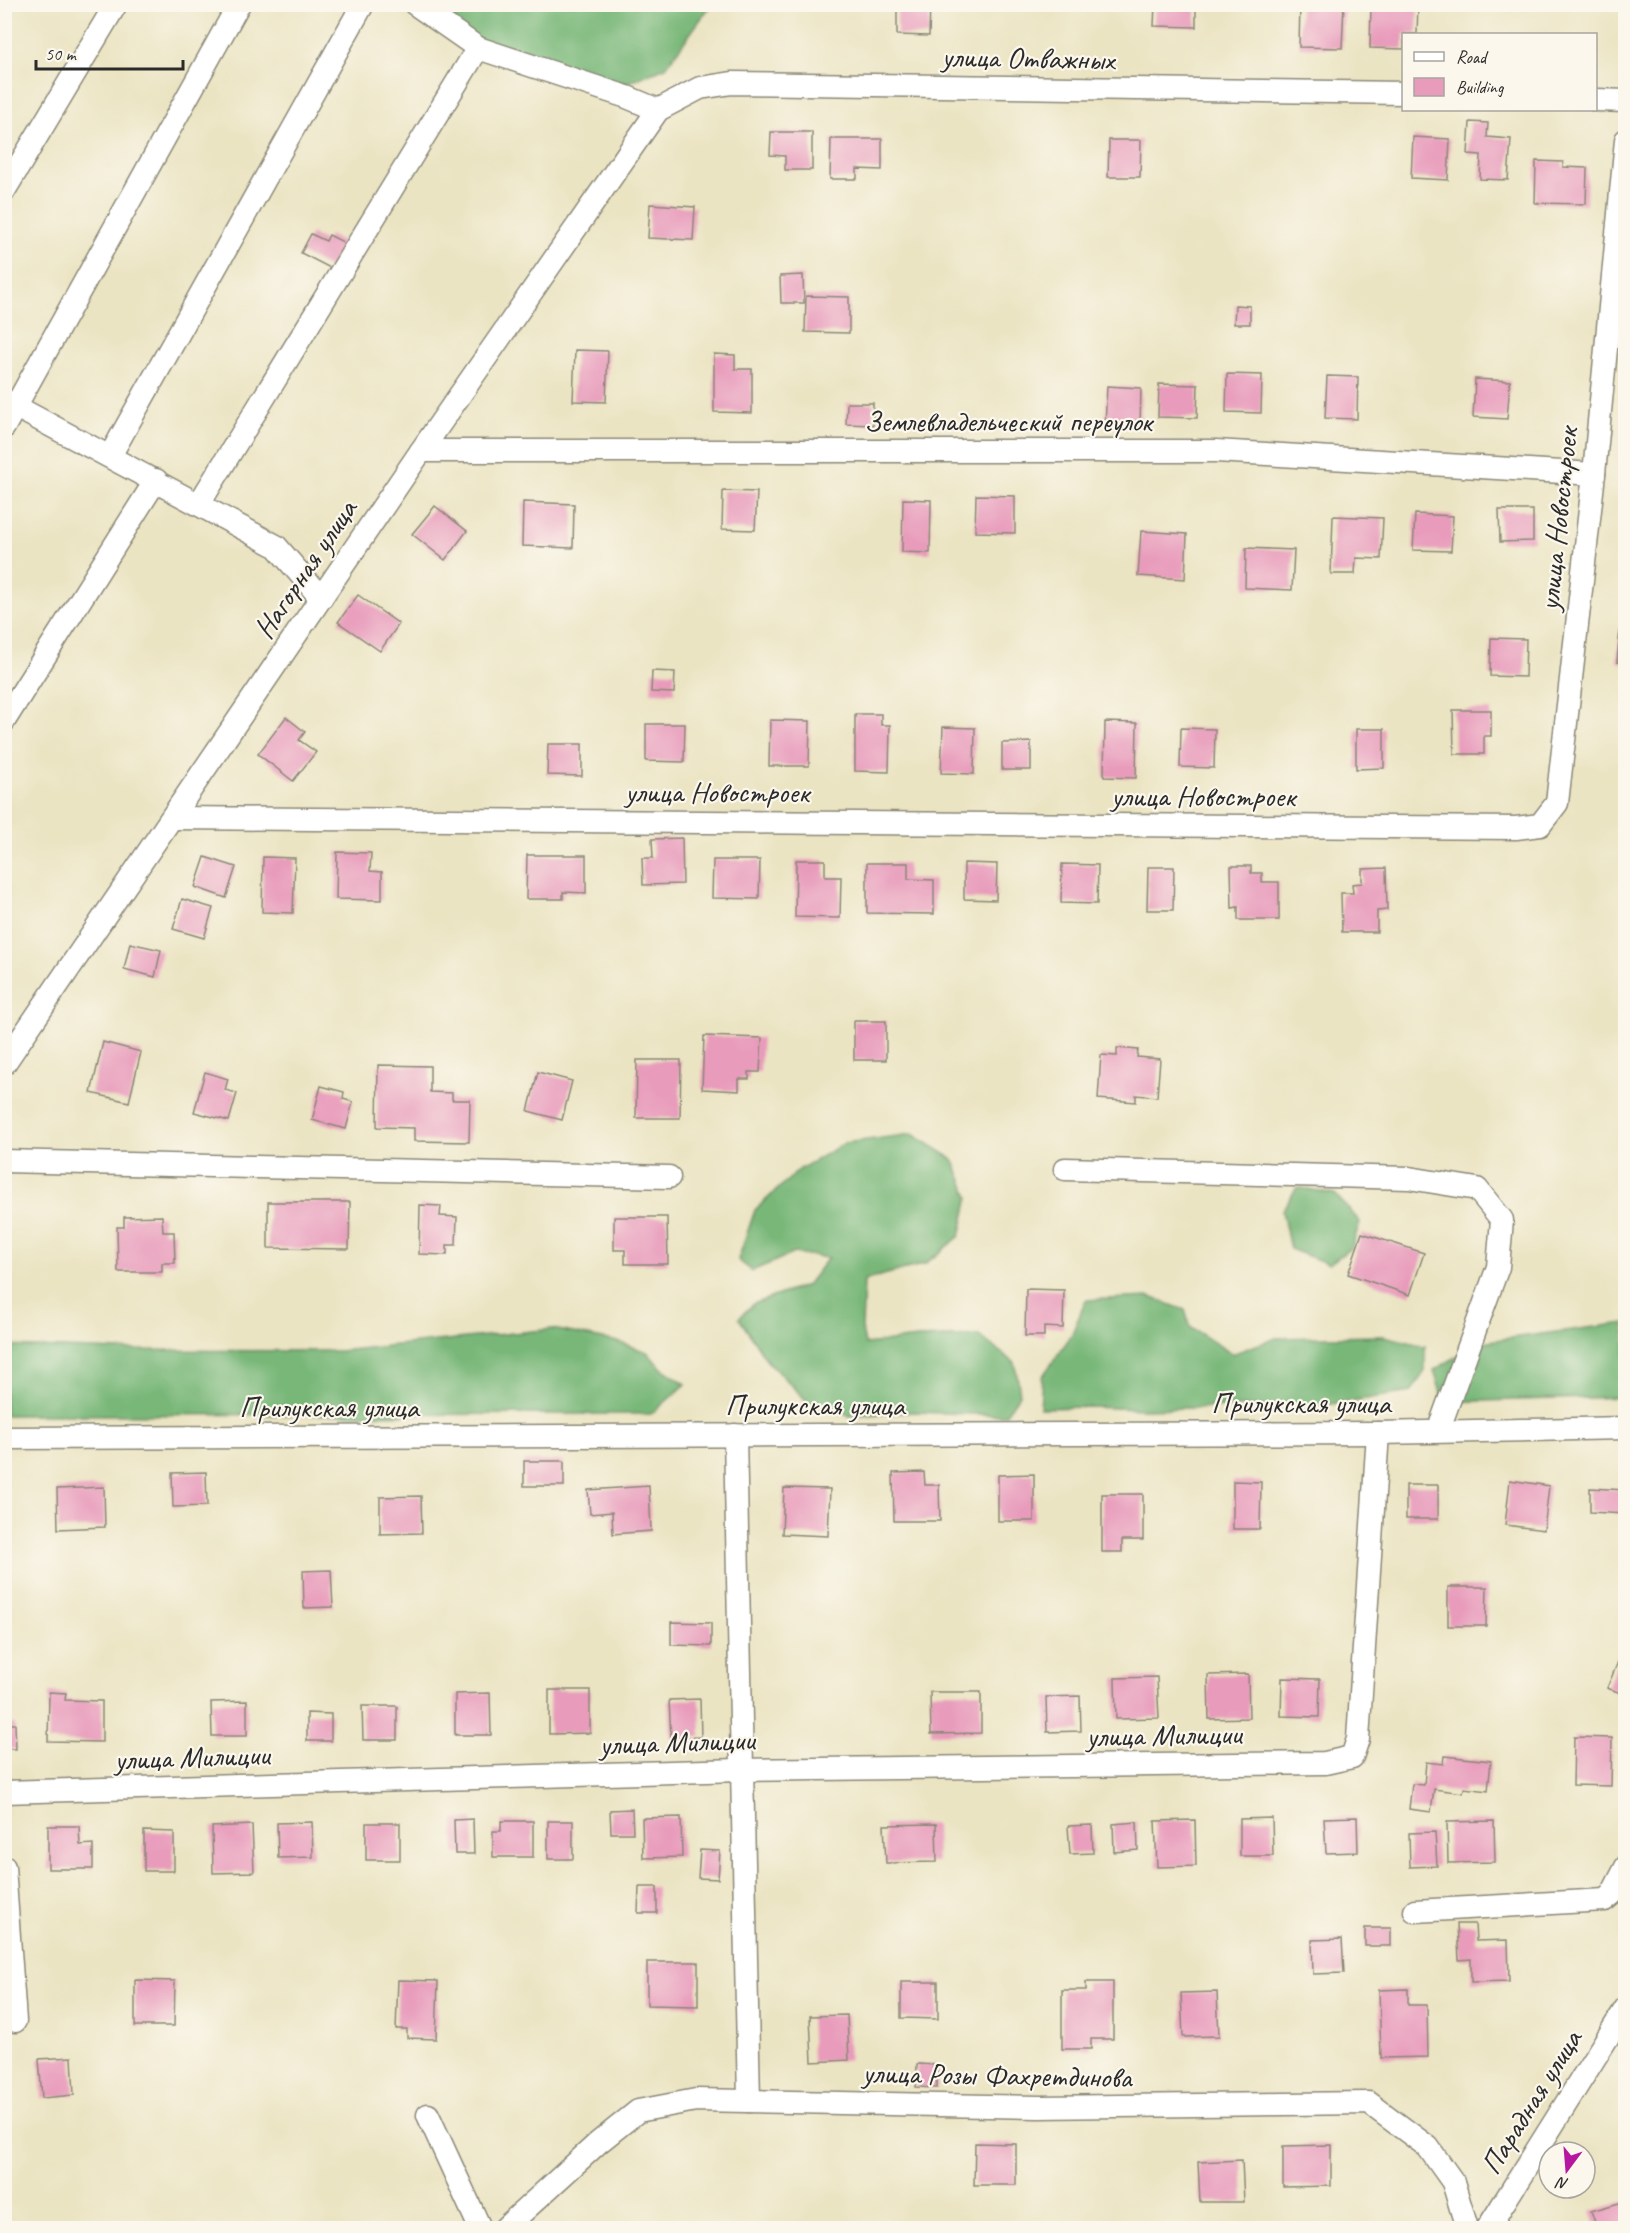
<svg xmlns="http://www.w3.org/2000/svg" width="1630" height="2233" font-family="Caveat,sans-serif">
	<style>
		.forest { fill: #78b778; stroke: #527152; stroke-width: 1.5 }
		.building { fill: #e89bbb }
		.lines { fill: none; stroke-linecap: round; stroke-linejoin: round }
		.minor-casing { stroke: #8b8877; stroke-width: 25 }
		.minor { stroke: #fff; stroke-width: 22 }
		.labels { text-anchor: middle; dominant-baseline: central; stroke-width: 4.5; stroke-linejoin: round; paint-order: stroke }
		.street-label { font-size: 30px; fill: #2b2b2b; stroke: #fbf7ec }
	</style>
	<rect width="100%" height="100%" fill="#fbf7ec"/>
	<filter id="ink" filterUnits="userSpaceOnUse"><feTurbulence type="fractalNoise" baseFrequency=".0167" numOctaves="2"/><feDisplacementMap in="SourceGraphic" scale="12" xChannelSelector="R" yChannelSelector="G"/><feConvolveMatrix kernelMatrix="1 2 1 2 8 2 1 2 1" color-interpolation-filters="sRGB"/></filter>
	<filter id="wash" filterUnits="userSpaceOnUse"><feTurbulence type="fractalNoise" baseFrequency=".008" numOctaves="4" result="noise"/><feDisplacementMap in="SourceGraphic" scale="24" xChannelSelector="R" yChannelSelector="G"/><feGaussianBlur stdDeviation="1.35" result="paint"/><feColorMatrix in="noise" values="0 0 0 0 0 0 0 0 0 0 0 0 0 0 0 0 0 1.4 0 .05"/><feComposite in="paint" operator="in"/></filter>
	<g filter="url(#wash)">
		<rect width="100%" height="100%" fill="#ebe4c3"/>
		<g class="forest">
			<path d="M425,5H711L666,67L619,86L481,43Z"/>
			<path d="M912,1134L953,1159L969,1197L960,1236L925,1264L864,1280L862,1330L865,1344L918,1338L979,1336L1015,1363L1020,1394L1005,1415L914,1412L850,1416L810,1404L768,1362L739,1318L753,1304L807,1285L828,1258L794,1253L752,1271L738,1260L755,1210L800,1169L845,1143Z"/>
			<path d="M1297,1187L1335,1194L1360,1222L1352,1247L1329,1264L1290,1249L1282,1211Z"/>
			<path d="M1150,1297L1185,1310L1190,1327L1232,1354L1276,1338L1384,1336L1425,1346V1371L1411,1392L1325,1405L1142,1409L1089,1407L1040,1408L1042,1377L1071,1336L1086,1300Z"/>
			<path d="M1625,1323V1397L1444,1402L1434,1370L1481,1342Z"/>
			<path d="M553,1329L618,1342L647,1352L660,1367L686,1384L651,1414L5,1415V1346L121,1350L339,1351Z"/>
		</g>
		<g id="blocks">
			<g class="building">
				<path d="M897,4H930L929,36L897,35Z"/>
				<path d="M1155,4H1196V27L1154,26Z"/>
				<path d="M1300,4H1344L1342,48L1299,47Z"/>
				<path d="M1371,4L1418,5L1417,34H1404V49L1370,48Z"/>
				<path d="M1470,122L1488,123L1487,137L1511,139L1508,180L1480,179L1481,155L1468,154Z"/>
				<path d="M771,132H812V170H785V156L770,155Z"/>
				<path d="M1413,137L1450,139L1448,180L1411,178Z"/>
				<path d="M831,139H882V170L857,169V179H830Z"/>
				<path d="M1109,140H1141L1140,177H1108Z"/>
				<path d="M1536,161L1563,162V167L1587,168L1586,204L1535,203Z"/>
				<path d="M650,204L695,207L693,240L648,238Z"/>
				<path d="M311,234L326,241L329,235L347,244L334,270L301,253Z"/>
				<path d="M803,275L804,303H781L780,276Z"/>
				<path d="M806,296L849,297V333L805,332Z"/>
				<path d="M1235,305L1250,306V324H1234Z"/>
				<path d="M575,350L608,351L606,402L573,401Z"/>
				<path d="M714,354L735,355V369H752V413L714,412Z"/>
				<path d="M1227,374L1262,375L1261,413L1226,412Z"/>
				<path d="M1327,376L1358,377L1357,419L1325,418Z"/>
				<path d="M1475,379L1510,381L1507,419L1473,417Z"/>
				<path d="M1159,384L1198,385L1197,418L1158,417Z"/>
				<path d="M1107,386L1141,388L1140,427L1105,426Z"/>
				<path d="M847,403H873V425L846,424Z"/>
				<path d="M723,491L757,492L755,530L722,529Z"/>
				<path d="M976,495L1015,496V533L975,532Z"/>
				<path d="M903,499L931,500L930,553L902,552Z"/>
				<path d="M523,502L574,504L573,548L522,546Z"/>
				<path d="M435,506L467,531L445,560L412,534Z"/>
				<path d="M1499,510H1533V541L1500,542Z"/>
				<path d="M1415,514L1453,516L1451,551L1413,550Z"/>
				<path d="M1333,516L1383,518L1381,559L1356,558L1355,574H1331Z"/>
				<path d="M1141,531L1187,534L1185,579L1138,576Z"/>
				<path d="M1246,548L1294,550L1292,590L1245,588Z"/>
				<path d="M358,595L399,624L380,651L338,622Z"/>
				<path d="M1622,609L1626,610V663L1617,662Z"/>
				<path d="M1491,638L1526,639L1525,677L1490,676Z"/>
				<path d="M652,671L675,672L674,693L651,692Z"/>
				<path d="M1453,710H1491V736H1484V754H1454Z"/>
				<path d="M855,714H881V725H890L889,772L855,771Z"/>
				<path d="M286,717L305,732L299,740L316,752L293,781L258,754Z"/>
				<path d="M770,720L810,721L809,766H769Z"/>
				<path d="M1105,722L1137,723L1136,778L1104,777Z"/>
				<path d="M646,724H685L684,762L646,761Z"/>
				<path d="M943,727L975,728L974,774L941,773Z"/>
				<path d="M1181,728L1215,729L1214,768L1180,767Z"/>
				<path d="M1356,729H1384V768L1356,769Z"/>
				<path d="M1031,742V770H1002V743Z"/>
				<path d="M548,744H582V776L547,775Z"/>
				<path d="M682,838L683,884L643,885L642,858H653L652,839Z"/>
				<path d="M337,852L371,853L370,871L382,872V900L336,899Z"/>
				<path d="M527,855H586V893L563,892V899H526Z"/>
				<path d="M205,857L236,867L226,898L195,887Z"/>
				<path d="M263,857L295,858L293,913L262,912Z"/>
				<path d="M713,860H760L759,899L712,898Z"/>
				<path d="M796,860H825V877H841L840,918L795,917Z"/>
				<path d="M867,863H908V879L934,880V914L867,913Z"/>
				<path d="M964,863L997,864L996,900L964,899Z"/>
				<path d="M1062,864L1098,865L1097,904L1061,903Z"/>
				<path d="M1231,866H1251V873H1262V882H1279V920H1238V907L1232,908Z"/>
				<path d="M1148,867H1174L1173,910H1147Z"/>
				<path d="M1386,868L1387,910L1377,911V932H1342L1341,893H1353L1352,884L1362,883V869Z"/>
				<path d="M182,899L213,908L204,938L173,929Z"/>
				<path d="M130,943L161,950L155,977L124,969Z"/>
				<rect x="854" y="1021" width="32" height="39"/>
				<path d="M704,1036L762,1038L760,1072H749V1079H739V1091L702,1089Z"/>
				<path d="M103,1042L141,1052L129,1102L91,1093Z"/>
				<path d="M1117,1048L1138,1050L1137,1057L1160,1059L1157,1097L1136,1095V1102L1098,1099L1101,1055L1117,1056Z"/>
				<path d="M637,1060H681L680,1118H636Z"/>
				<path d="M378,1065L430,1066V1092L452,1093V1100H470L469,1142L414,1141V1128L377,1127Z"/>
				<path d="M205,1072L228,1079L225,1090L237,1093L229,1121L194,1112Z"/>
				<path d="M538,1072L572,1081L562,1120L528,1111Z"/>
				<path d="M321,1086L344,1092L343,1099L353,1102L346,1129L312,1120Z"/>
				<path d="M268,1202H350L349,1249L268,1248Z"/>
				<path d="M420,1205L441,1206L440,1216L457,1217L456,1245H447V1255L419,1254Z"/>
				<path d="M162,1216L163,1232H174L175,1263H162V1272H118L117,1227H124V1217Z"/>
				<path d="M614,1217H667L668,1264H625V1250H614Z"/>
				<path d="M1362,1233L1424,1253L1410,1295L1348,1274Z"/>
				<path d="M1026,1289L1064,1290L1063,1328L1044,1327V1336H1025Z"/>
				<rect x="524" y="1461" width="40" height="25"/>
				<path d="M206,1472L207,1506L173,1507L172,1473Z"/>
				<path d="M924,1472L925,1485H939L940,1521H894L893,1473Z"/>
				<path d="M1034,1474V1521H998V1475Z"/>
				<path d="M1510,1480L1549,1486L1544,1530L1505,1525Z"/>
				<path d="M1233,1481L1261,1482L1260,1529H1233Z"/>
				<rect x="1406" y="1485" width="32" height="34"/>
				<path d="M649,1486L651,1531L613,1534L612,1512L590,1514L588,1490Z"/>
				<path d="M104,1487L105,1527L58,1529L57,1489Z"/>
				<path d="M784,1488L830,1489L828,1536L782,1534Z"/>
				<path d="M1590,1488L1625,1490V1514L1590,1512Z"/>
				<path d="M1102,1494H1143V1540H1122V1552H1102Z"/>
				<path d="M421,1496L422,1533L380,1534V1497Z"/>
				<path d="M331,1570L333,1607L304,1608L303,1571Z"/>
				<path d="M1448,1587H1487L1486,1626H1448Z"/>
				<path d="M671,1622L711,1623V1646L671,1645Z"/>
				<path d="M1623,1650L1626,1651V1695L1607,1688Z"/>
				<path d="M1248,1674L1249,1718L1209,1719L1208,1675Z"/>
				<path d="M1157,1677L1159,1718L1116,1719L1115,1678Z"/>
				<path d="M1282,1678L1320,1679L1319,1717L1281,1716Z"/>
				<path d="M549,1690H590V1733L549,1734Z"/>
				<path d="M49,1692L66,1693L65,1700L102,1701V1742L48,1741Z"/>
				<path d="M930,1692H981V1733L931,1734Z"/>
				<path d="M490,1693L491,1735H455V1694Z"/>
				<path d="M1080,1696L1081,1731L1047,1732L1046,1697Z"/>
				<path d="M700,1699L701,1737L671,1738L669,1700Z"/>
				<path d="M247,1701V1736H212L211,1702Z"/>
				<path d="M362,1706H397V1740H363Z"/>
				<path d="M307,1713L331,1714V1741H307Z"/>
				<path d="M4,1724H15L16,1749H4Z"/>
				<path d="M1574,1737L1612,1738L1611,1786L1573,1785Z"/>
				<path d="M1444,1756L1491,1761L1488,1791L1464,1788L1463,1793L1434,1789L1431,1812L1409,1809L1412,1784L1424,1785L1426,1762L1443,1764Z"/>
				<path d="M632,1809L633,1833H611L610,1810Z"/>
				<path d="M681,1817L682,1857L643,1858L642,1818Z"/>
				<path d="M1357,1817L1358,1852L1326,1853L1324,1818Z"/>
				<path d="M1272,1818L1273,1856H1240V1819Z"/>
				<path d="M473,1819L474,1854H455L454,1820Z"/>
				<path d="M1195,1820L1196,1866L1157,1867L1155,1821Z"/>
				<path d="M501,1821H533V1857H493V1831H501Z"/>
				<rect x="548" y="1821" width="25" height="38"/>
				<path d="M1494,1821L1495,1862L1448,1863L1447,1822Z"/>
				<path d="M312,1822L313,1857L278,1858L277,1823Z"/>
				<path d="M1137,1822L1138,1850L1114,1852L1113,1824Z"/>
				<rect x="366" y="1823" width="34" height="37"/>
				<path d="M936,1824L937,1862L886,1863L884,1825Z"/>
				<path d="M252,1825L254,1872L213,1873L212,1827Z"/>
				<path d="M1092,1825L1093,1853L1070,1854L1068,1826Z"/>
				<path d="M48,1826H79L80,1845L93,1844V1869H48Z"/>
				<path d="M144,1831L174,1832V1871H144Z"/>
				<path d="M1435,1832L1437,1866L1410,1867L1409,1833Z"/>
				<path d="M700,1850L720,1851L718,1879L698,1878Z"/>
				<path d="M639,1887H657V1913H638Z"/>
				<path d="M1457,1924H1475L1476,1941L1508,1940L1509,1981L1471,1982V1959L1459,1960Z"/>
				<rect x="1365" y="1928" width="26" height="18"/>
				<path d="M1342,1939L1344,1973L1313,1974L1312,1940Z"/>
				<path d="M647,1962H698V2006L647,2005Z"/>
				<path d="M135,1980L175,1981L174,2026H135Z"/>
				<path d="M398,1980L438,1981L436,2039L407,2038V2029H396Z"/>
				<path d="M901,1982H938V2019L901,2018Z"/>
				<path d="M1086,1982H1113V2039H1091V2049H1062V1990H1086Z"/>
				<path d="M1408,1989V2005H1427L1428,2057L1381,2058L1379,1990Z"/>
				<path d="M1217,1992L1219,2036L1183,2037L1181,1993Z"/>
				<path d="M847,2015L849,2060L812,2062L810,2016Z"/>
				<path d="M72,2057L74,2095L42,2098L39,2059Z"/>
				<path d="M917,2064L937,2065V2088L916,2087Z"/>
				<path d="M975,2143L1016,2144V2185H974Z"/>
				<path d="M1331,2145V2186L1283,2187V2146Z"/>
				<path d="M1242,2160L1244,2202H1200L1198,2162Z"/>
				<path d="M1626,2201V2228H1597L1591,2211Z"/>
			</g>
		</g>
	</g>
	<g filter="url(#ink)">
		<use href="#blocks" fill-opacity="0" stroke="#8b8877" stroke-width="1.5"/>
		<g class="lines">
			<defs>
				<g id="minor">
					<path d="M415,4L478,48L627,97L658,110"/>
					<path d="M1596,100L1626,101"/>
					<path d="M4,191L116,4"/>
					<path d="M5,401L276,546L321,598"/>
					<path d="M4,427L239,4"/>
					<path d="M421,451H1216L1594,474"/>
					<path d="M110,456L363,4"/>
					<path d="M199,504L478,48"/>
					<path d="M4,721L156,480"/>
					<path d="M172,818L1516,828L1540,825L1557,803L1594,474L1626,140"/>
					<path d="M4,1064L421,451L658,110L700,88L732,83L1404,93"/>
					<path d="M4,1161L669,1177"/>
					<path d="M1065,1169L1409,1178L1477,1189L1502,1220L1498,1267L1438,1431"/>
					<path d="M735,1435L749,2101"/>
					<path d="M4,1438L1378,1433L1626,1428"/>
					<path d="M4,1792L739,1770L1325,1763L1352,1757L1358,1739L1378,1433"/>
					<path d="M4,1867L15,2021"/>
					<path d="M1415,1911L1605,1900L1612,1894L1626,1867"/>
					<path d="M428,2115L480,2228"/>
					<path d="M505,2228L598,2143L638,2111L696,2100L1039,2107L1369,2103L1428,2147L1453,2182L1467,2228"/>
					<path d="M1488,2228L1626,2008"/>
				</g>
			</defs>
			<use href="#minor" class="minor-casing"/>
			<use href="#minor" class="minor"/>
		</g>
	</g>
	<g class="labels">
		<g class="street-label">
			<text transform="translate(1028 58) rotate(1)">улица Отважных</text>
			<text x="1008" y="421">Землевладельческий переулок</text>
			<text transform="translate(1558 519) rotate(-84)">улица Новостроек</text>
			<text transform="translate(305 569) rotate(-56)">Нагорная улица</text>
			<text x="717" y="792">улица Новостроек</text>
			<text x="1203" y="796">улица Новостроек</text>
			<text x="1301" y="1403">Прилукская улица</text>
			<text x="815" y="1405">Прилукская улица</text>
			<text x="329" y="1407">Прилукская улица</text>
			<text transform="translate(1164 1735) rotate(-1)">улица Милиции</text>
			<text transform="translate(677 1742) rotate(-2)">улица Милиции</text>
			<text transform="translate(192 1757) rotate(-2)">улица Милиции</text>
			<text transform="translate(997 2075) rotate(1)">улица Розы Фахретдинова</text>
			<text transform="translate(1531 2102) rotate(-58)">Парадная улица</text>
		</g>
	</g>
	<rect width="1630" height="2233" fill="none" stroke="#fbf7ec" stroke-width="24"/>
	<rect x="1402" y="33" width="195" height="78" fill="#fbf7ec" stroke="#a8a59f" stroke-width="1.5"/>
	<rect x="1414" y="52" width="30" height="9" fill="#ffffff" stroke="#a8a59f" stroke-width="1.5"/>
	<text x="1456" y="63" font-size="18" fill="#2b2b2b">Road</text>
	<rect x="1414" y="78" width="30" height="18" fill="#e89bbb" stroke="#a8a59f" stroke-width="1.5"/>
	<text x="1456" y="93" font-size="18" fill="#2b2b2b">Building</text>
	<g transform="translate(1567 2170) rotate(196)"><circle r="28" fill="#fbf7ec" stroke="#a8a59f" stroke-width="1.5"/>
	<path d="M0-4.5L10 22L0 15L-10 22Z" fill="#b5179e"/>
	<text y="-9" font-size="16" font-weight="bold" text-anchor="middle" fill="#2b2b2b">N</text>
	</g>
	<path d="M36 60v9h147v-9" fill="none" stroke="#2b2b2b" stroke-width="3"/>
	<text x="45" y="60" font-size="18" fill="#2b2b2b" stroke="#fbf7ec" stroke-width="4.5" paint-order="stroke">50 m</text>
</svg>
